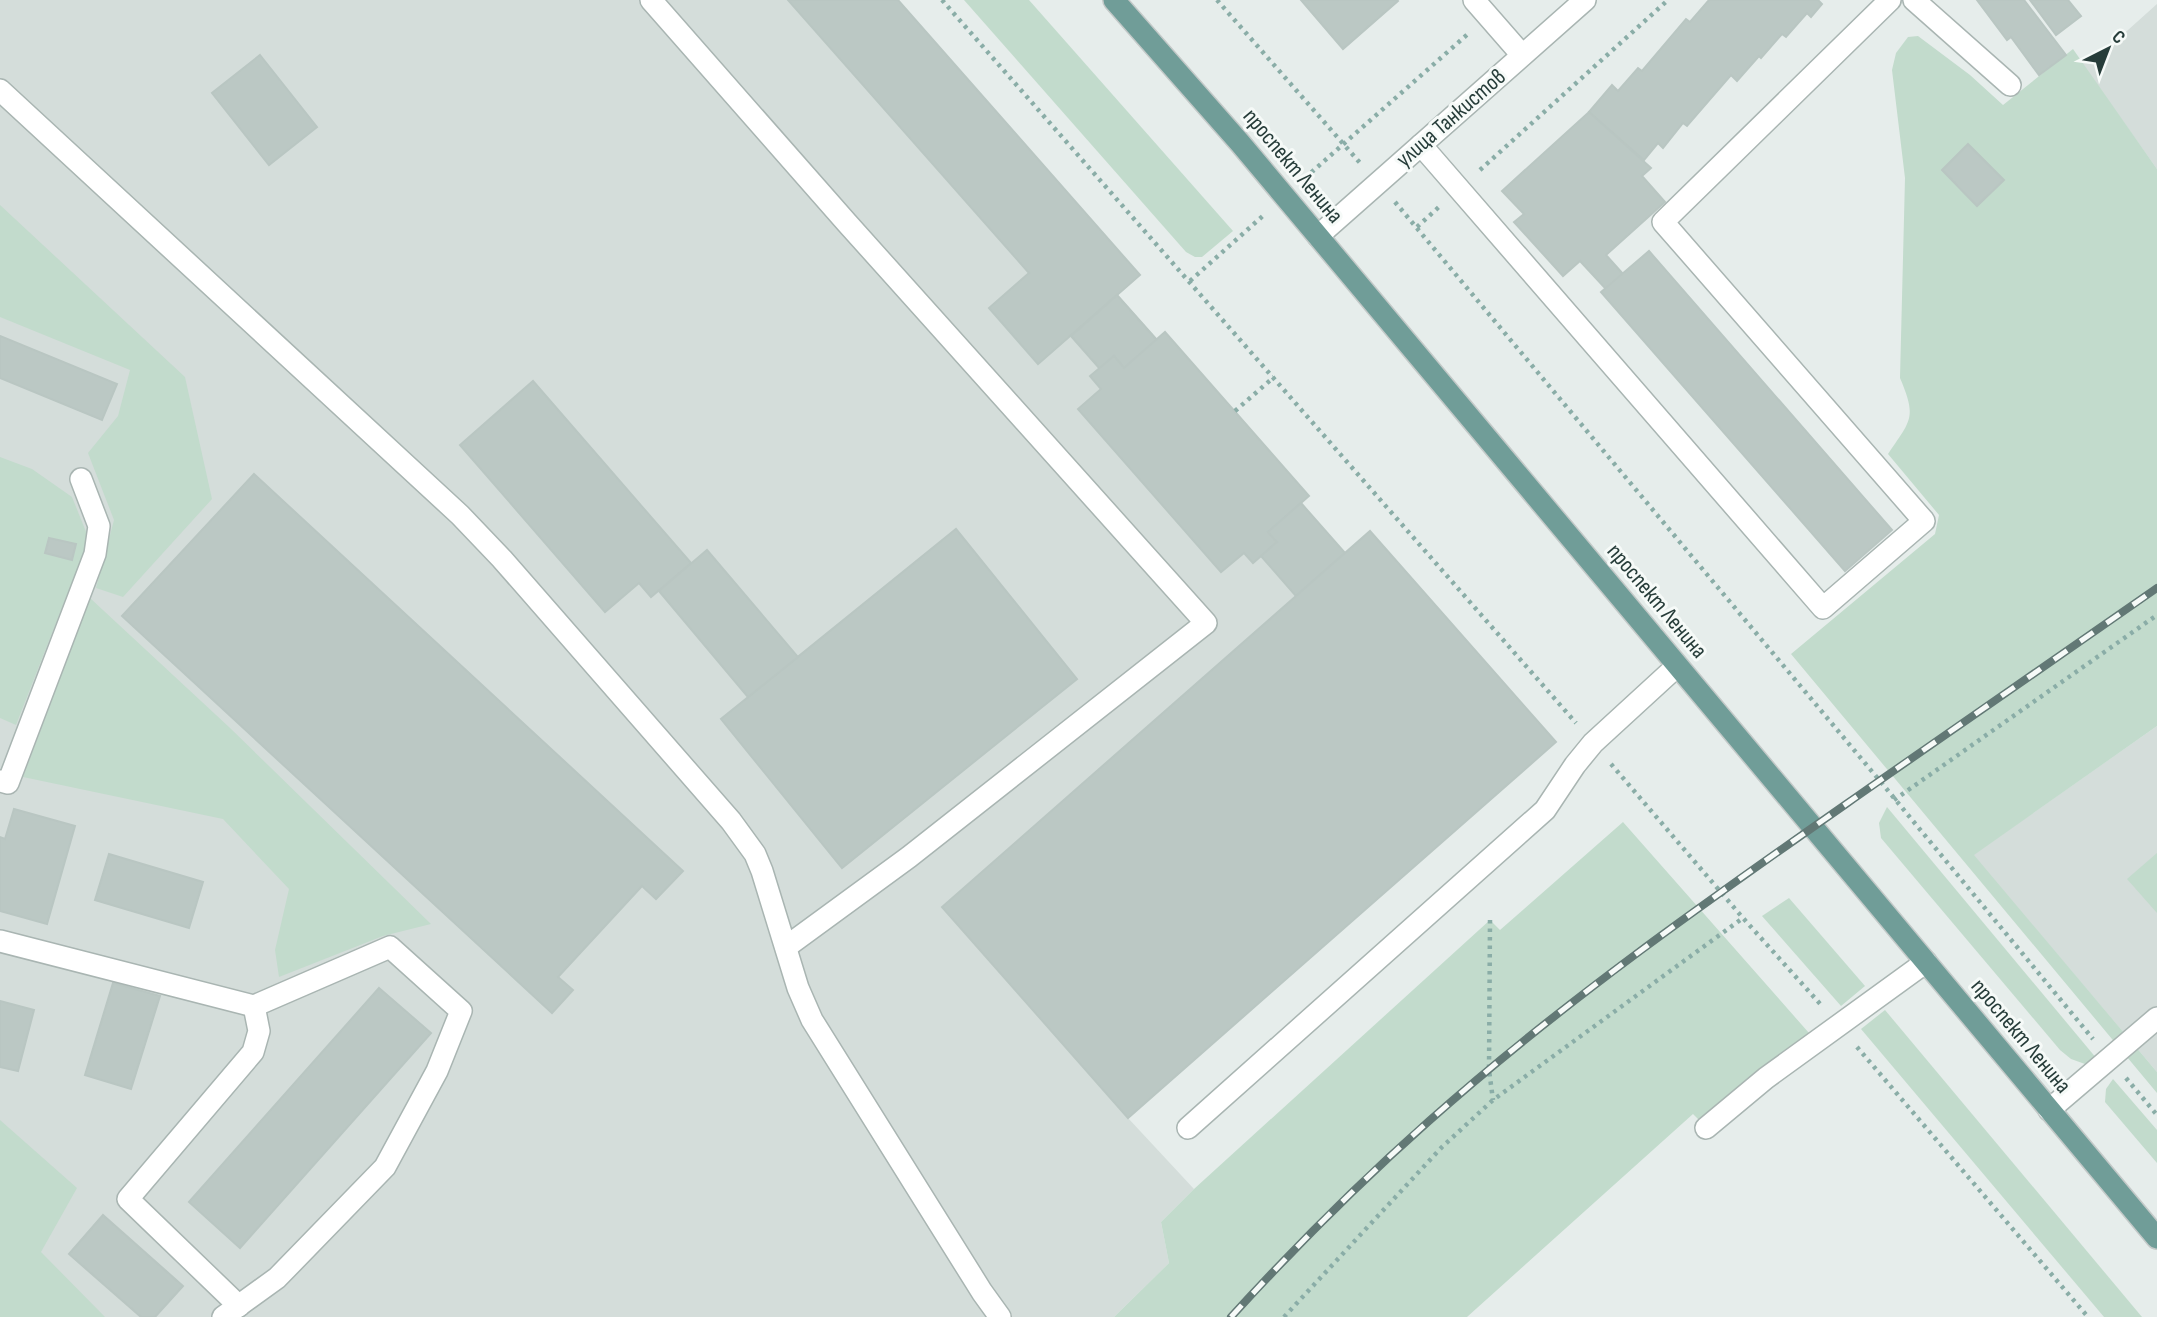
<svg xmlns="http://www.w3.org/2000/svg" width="2157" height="1317" font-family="'Sofia Sans Condensed',sans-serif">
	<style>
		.built { fill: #d4ddda }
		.green { fill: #c2dbcc }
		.building { fill: #bbc8c4; stroke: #b9c6c2; stroke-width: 2 }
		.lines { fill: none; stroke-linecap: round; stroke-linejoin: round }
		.minor-casing { stroke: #a9b5b2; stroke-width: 24 }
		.major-casing { stroke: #c3c9c8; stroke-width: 24 }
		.path { stroke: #8aada7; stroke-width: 4.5; stroke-dasharray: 3.5 5; stroke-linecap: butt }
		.minor { stroke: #fff; stroke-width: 21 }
		.major { stroke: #709d98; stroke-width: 21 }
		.rail-casing { stroke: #627875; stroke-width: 8 }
		.rail { stroke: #f6faf8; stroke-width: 5; stroke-dasharray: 16; stroke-linecap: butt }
		.labels { text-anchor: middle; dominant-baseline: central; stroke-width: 6; stroke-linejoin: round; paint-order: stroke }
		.street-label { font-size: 23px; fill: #273d3a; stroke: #f6faf8 }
	</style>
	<rect width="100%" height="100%" fill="#e6edeb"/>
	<g class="built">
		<path d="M0,0H898L1140,275L1118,295L1157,339L1165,332L1235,411L1309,496L1301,503L1345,553L1370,531L1556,742L1128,1118L1194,1189L1161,1222L1169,1263L1114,1317H0Z"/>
		<path d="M2157,4V169L2081,62L2108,48Z"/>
		<path d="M2157,726V1072L1973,855Z"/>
	</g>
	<g class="green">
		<path d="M964,0H1029L1233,231L1202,257H1195L1186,252Z"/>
		<path d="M1918,36L1970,75L2003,105L2073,49L2157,169V726L1974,855L2157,1072V1093L1791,654L1935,534L1939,515L1888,454C1911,420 1917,418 1900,378L1905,178L1892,70L1896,53L1908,37Z"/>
		<path d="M0,205L185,377L212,499L123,597L96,588L114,520L88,453L118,416L130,370L0,317Z"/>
		<path d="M0,457L32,469L72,497L89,539L16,725L0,718Z"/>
		<path d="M90,598L229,727L431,924L383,936L279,977L275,950L289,889L223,819L23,777Z"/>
		<path d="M1887,807L2097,1059L2085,1064L2071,1059L2060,1050L1881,838L1879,823Z"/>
		<path d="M1623,822L1809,1033L1701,1122L1693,1114L1467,1317H1114L1169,1263L1161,1222L1194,1189L1490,920L1500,930Z"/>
		<path d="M2157,853V913L2127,879Z"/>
		<path d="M1789,898L1865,986L1841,1006L1762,916Z"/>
		<path d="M1885,1010L2142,1317H2104L1861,1029Z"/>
		<path d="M2113,1079L2157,1130V1163L2105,1102L2106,1089Z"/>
		<path d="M0,1120L77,1188L41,1252L105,1317H0Z"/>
	</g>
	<g class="building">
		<path d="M788,0H898L1140,275L1038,364L989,308L1029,273Z"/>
		<path d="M1301,0H1397L1398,1L1343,49Z"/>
		<path d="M1709,0H1818L1822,4L1811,17L1807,13L1786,37L1782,34L1761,58L1759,56L1737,81L1731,75L1687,126L1683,123L1663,148L1658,143L1644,160L1589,112L1612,85L1618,91L1638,68L1642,71L1686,19L1690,22Z"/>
		<path d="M1977,0H2024L2066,55L2039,75L2011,37L2007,40Z"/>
		<path d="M2030,0H2068L2081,16L2056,35Z"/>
		<path d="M260,55L317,127L269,165L212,93Z"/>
		<path d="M1589,112L1651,168L1642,176L1665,202L1606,255L1623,274L1606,289L1580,261L1563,276L1514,222L1524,214L1502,191Z"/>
		<path d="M1968,144L2004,180L1977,206L1942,170Z"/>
		<path d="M1649,251L1892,530L1845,571L1601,292Z"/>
		<path d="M1117,295L1157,340L1124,368L1114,356L1100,369L1071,336Z"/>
		<path d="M1165,332L1309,496L1268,532L1277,542L1253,563L1244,553L1221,572L1078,409L1101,389L1090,376L1114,356L1124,368Z"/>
		<path d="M0,336L117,384L102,420L0,378Z"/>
		<path d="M533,381L691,563L651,597L639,583L605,612L460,445Z"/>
		<path d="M254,474L683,871L656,899L642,886L558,977L573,990L552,1013L122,616Z"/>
		<path d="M1301,503L1345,553L1296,596L1261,556L1277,542L1268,532Z"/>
		<path d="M956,529L1077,679L842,868L721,719Z"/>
		<path d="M1370,531L1556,742L1128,1118L942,907Z"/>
		<path d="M49,538L76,544L72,560L45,553Z"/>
		<path d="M707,550L798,657L748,697L659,591Z"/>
		<path d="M14,809L75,826L47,924L0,911V837L5,839Z"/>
		<path d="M109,854L203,882L189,928L95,900Z"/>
		<path d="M113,983L160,996L131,1089L85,1075Z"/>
		<path d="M379,988L431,1033L240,1248L189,1202Z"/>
		<path d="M0,1001L34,1010L18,1071L0,1067Z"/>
		<path d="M103,1215L183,1286L155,1317H141L69,1254Z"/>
	</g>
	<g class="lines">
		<defs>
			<g id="minor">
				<path d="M651,0L847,223L1206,623L909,857L786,947"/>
				<path d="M1474,0L1522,55"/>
				<path d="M1914,0L2010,85"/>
				<path d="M0,90L460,515L502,559L731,821L755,854L762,871L798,988L812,1020L982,1292L1000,1317"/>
				<path d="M1421,145L1823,608L1924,521L1663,222L1890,0"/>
				<path d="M1318,236L1585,0"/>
				<path d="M0,781L8,783L95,554L99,526L81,479"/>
				<path d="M0,941L254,1006L390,947L461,1011L437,1071L385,1167L277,1278L223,1317"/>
				<path d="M2049,1110L2157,1018"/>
				<path d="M1188,1128L1545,810L1575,765L1593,743L1677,666"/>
				<path d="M1706,1128L1766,1078L1926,962"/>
				<path d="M239,1306L128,1199L253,1052L259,1031L254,1006"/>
			</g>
			<path id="major" d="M1114,0L1240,143L2157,1238"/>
		</defs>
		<use href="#minor" class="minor-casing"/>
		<use href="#major" class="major-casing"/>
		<g class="path">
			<path d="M942,0L1576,723"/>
			<path d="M1217,0L1361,164"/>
			<path d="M1480,170L1668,0"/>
			<path d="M1305,178L1469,33"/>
			<path d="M1395,202L1880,781L2093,1039"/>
			<path d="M1417,227L1440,206"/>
			<path d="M1190,281L1265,214"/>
			<path d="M1235,411L1274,377"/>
			<path d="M1611,764L1743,918L1822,1006"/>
			<path d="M1894,800L2157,615"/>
			<path d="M1490,920L1489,1070L1493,1100"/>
			<path d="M1857,1047L2088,1317"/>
			<path d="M2126,1078L2157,1115"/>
			<path d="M1284,1317L1442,1147L1493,1100L1743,918"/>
		</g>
		<use href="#minor" class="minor"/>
		<use href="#major" class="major"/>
		<defs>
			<path id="rail" d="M1231,1317C1294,1248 1359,1183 1429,1121C1567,998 1719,893 1869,788C1965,721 2061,655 2157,588"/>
		</defs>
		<use href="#rail" class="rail-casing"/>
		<use href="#rail" class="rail"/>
	</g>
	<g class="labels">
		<g class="street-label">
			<text transform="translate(1451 118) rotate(-41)">улица Танкистов</text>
			<text transform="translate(1293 166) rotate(50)">проспект Ленина</text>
			<text transform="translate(1657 601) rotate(50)">проспект Ленина</text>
			<text transform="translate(2021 1036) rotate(50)">проспект Ленина</text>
		</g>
	</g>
	<g transform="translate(2108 49) rotate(42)" stroke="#f6faf8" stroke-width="5" paint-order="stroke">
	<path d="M0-5L12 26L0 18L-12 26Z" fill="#273d3a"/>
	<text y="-10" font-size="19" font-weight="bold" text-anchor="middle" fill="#273d3a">С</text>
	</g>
</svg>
